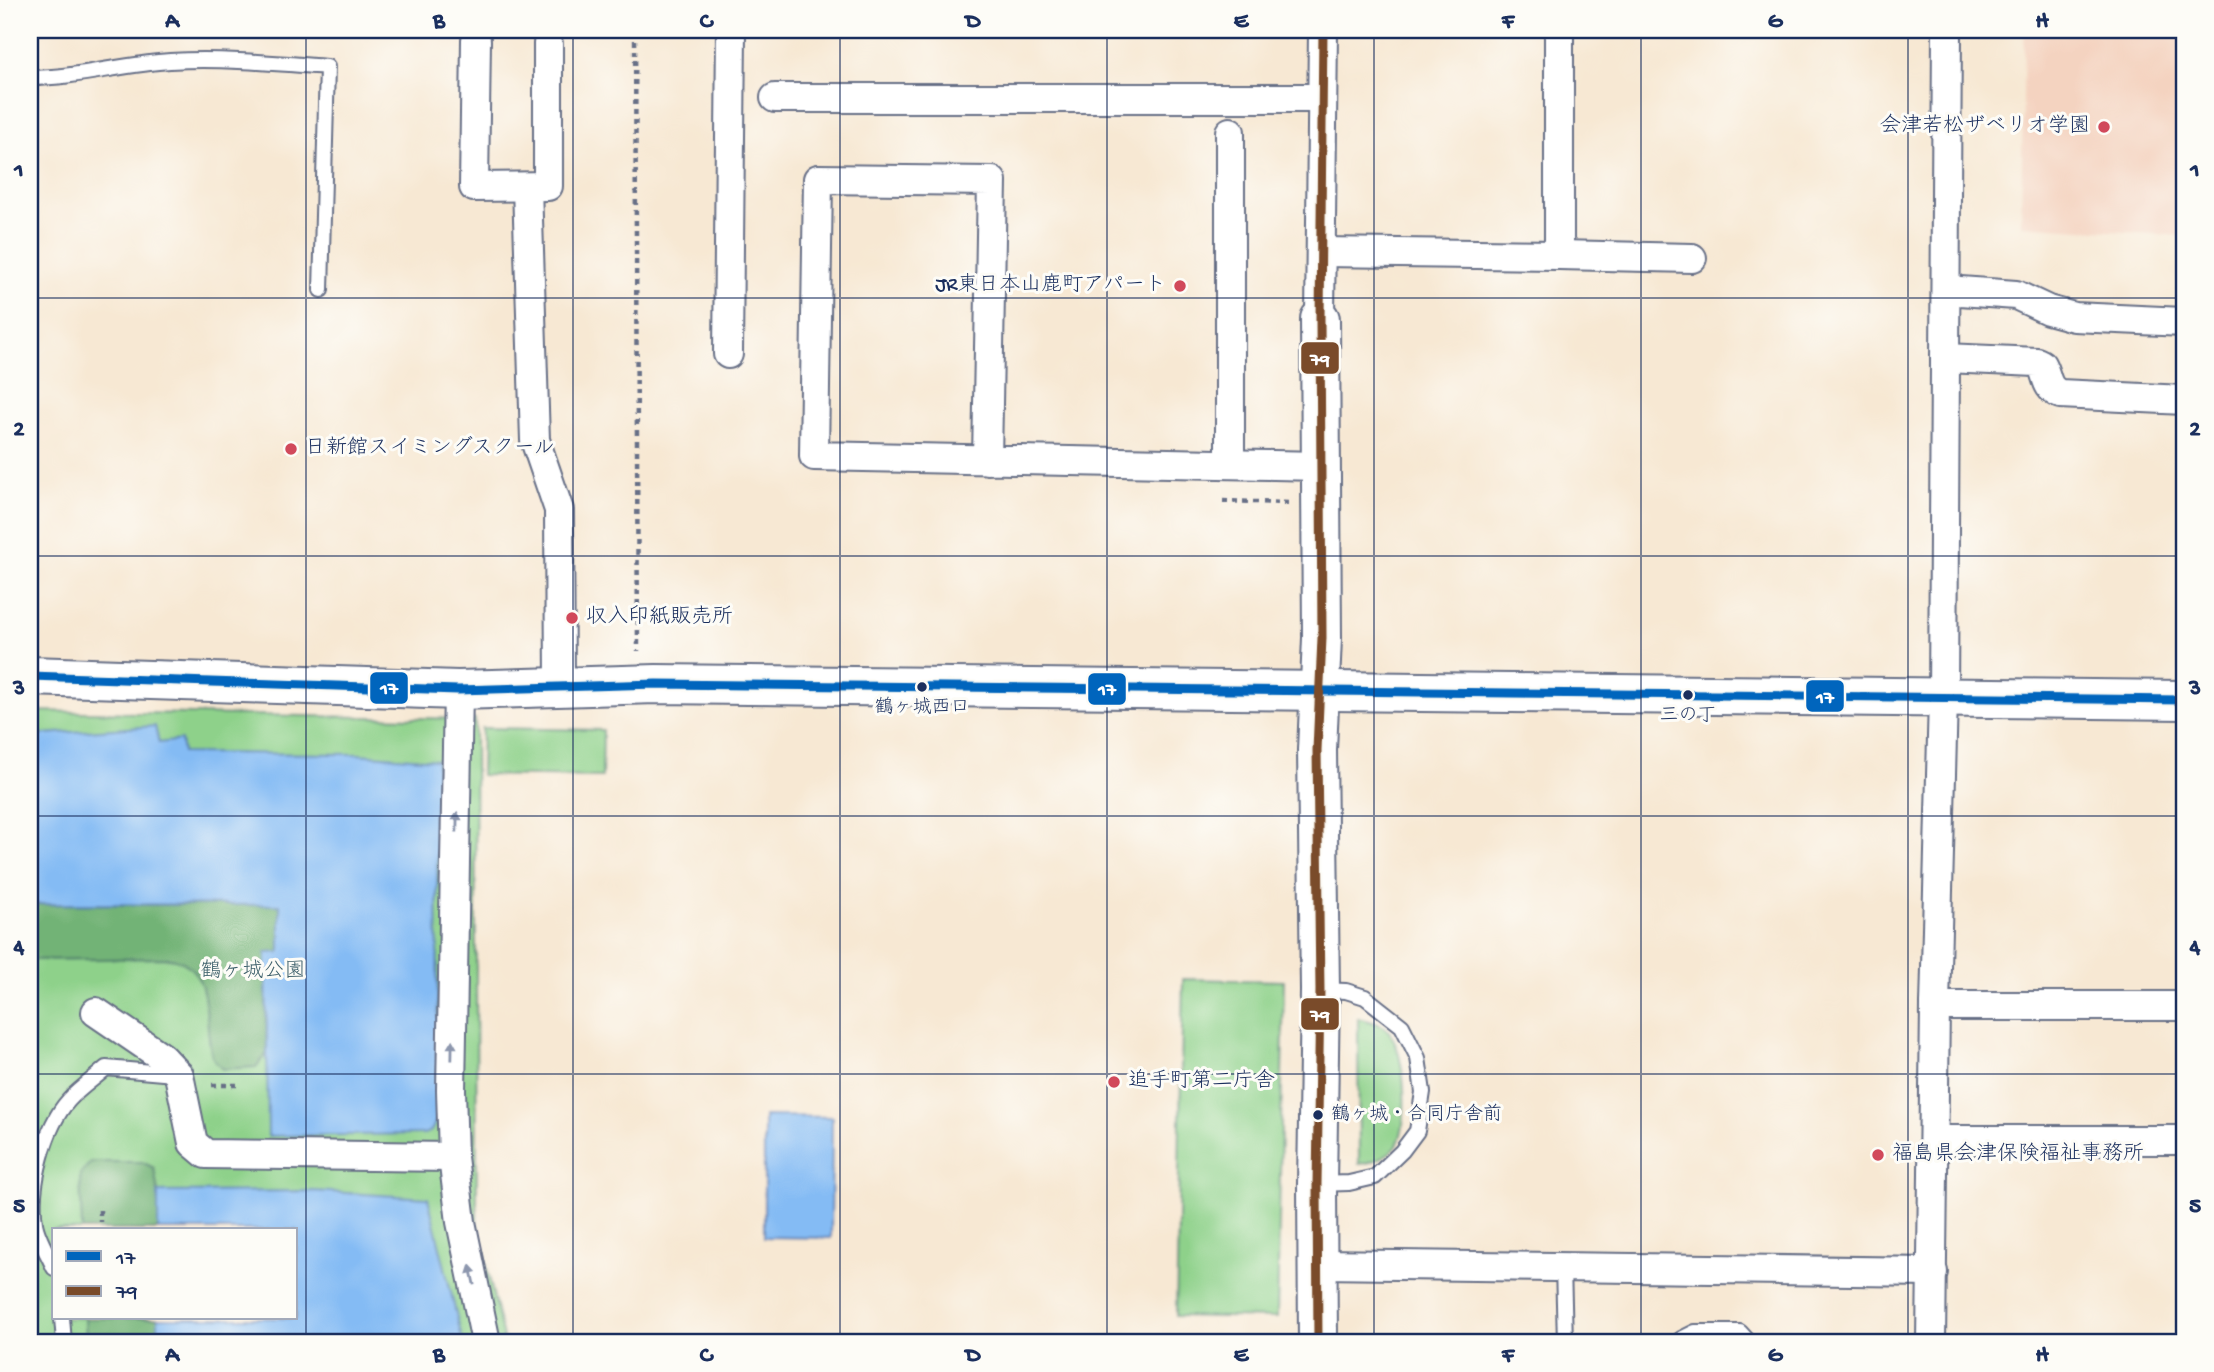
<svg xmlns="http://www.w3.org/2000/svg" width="2214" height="1372" font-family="'Gochi Hand','Klee One',sans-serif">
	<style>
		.built { fill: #f4d3c0 }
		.green { fill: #8ed18a; stroke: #548074; stroke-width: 2; fill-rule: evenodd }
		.forest { fill: #72b376; stroke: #46716a; stroke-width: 2 }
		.water { fill: #84bbf4; stroke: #5075a9; stroke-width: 2 }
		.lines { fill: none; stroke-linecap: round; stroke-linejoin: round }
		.lane-casing { stroke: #687087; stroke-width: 18 }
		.street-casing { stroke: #687087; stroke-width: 32 }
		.secondary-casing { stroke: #687087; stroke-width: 42 }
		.highway-casing { stroke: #687087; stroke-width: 42 }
		.path { stroke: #687087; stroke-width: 4.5; stroke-dasharray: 5 5; stroke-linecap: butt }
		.lane { stroke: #fff; stroke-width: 14 }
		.street { stroke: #fff; stroke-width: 28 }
		.secondary { stroke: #fff; stroke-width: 38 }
		.highway { stroke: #fff; stroke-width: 38 }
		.bus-1-casing { stroke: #fdfcf7; stroke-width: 14 }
		.bus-2-casing { stroke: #fdfcf7; stroke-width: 14 }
		.bus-1 { stroke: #0065bd; stroke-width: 9 }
		.bus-2 { stroke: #7a4b2a; stroke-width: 9 }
		.oneway { fill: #8d97ae }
		.grid { fill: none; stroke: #1b2f5e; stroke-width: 2; stroke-opacity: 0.55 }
		.poi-dot { fill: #d1495b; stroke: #fdfcf7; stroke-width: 2.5 }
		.bus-dot { fill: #1b2f5e; stroke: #fdfcf7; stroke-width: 2.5 }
		.labels { text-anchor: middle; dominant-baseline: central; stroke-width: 6; stroke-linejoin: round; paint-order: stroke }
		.bus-label { font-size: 19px; fill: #1b2f5e; stroke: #fdfcf7 }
		.poi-label { font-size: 21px; fill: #1b2f5e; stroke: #fdfcf7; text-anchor: start }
		.park-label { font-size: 21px; fill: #3e606b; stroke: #fdfcf7 }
		.line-badge { stroke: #fdfcf7; stroke-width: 2.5 }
		.badge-label { font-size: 19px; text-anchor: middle; font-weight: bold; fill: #fff }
		.neatline { fill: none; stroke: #1b2f5e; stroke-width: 2.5 }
		.grid-label { font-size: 23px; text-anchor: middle; font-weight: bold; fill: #1b2f5e }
	</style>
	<rect width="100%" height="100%" fill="#fdfcf7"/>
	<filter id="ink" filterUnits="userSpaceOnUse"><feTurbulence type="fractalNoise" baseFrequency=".0143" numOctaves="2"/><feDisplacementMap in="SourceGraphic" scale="14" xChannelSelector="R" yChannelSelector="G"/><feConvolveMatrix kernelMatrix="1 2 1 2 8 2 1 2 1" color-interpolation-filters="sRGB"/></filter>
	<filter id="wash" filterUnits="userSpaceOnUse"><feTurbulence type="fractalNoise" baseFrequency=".00686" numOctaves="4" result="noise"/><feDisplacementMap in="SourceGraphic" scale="28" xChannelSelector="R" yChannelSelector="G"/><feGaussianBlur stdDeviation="1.57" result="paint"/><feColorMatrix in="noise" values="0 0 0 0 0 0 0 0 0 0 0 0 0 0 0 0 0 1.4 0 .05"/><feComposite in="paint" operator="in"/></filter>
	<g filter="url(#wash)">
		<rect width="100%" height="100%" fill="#f7e8d3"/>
		<path class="built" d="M2024,30H2184V236L2021,225Z"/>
		<g class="green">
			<path d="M30,711L475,719L477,1224L504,1342H30ZM54,1230H296V1318H54Z"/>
			<path d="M482,728L603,730L602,777L481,775Z"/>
			<path d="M1183,979L1284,981L1277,1318L1176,1316Z"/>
			<path d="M1358,1018C1366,1020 1377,1022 1384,1027C1406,1041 1410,1124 1397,1145C1389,1156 1372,1163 1359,1164Z"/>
		</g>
		<g class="forest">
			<path d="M30,904L280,905V953H266L267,1054L256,1067L222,1069C218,1065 214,1061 212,1056C203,1023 215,967 171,958L30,960Z"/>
			<path d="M91,1162H142L154,1168L158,1192V1230H82L80,1174Z"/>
			<path d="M85,1318H158V1339H127V1342H86Z"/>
		</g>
		<g class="water">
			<path d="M155,726L159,743L181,740L183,753L357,754L437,760L438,1118L431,1131L424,1134L268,1136L266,953L280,952V905L30,904V735Z"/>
			<path d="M764,1116L832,1117L831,1238L764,1237Z"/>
			<path d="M313,1191L428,1198L463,1342H127L126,1339L158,1338V1318H296V1230H158V1192Z"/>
		</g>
	</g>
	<g filter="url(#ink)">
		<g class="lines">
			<defs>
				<g id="lane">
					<path d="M30,78C77,78 123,64 170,61C222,58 274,63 327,67L321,290"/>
					<path d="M1317,1184L1349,1183L1375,1177L1402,1151L1417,1131L1423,1092L1418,1058L1402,1026L1365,997L1346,991L1321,990"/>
					<path d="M1563,1266L1565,1342"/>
					<path d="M54,1268C48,1254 37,1237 35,1223C29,1187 45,1126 69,1100C80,1088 95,1078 106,1068L174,1074"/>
					<path d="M62,1318L64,1342"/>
					<path d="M1680,1342L1681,1339L1695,1332H1740L1749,1342"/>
				</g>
				<g id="street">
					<path d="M476,40L474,187L548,186V44"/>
					<path d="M775,98H1322"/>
					<path d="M527,187L535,440L559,510L560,687"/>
					<path d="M1321,252L1559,255V30"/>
					<path d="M1559,255L1692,258"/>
					<path d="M1946,290L2016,295L2048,310L2074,317L2184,322"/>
					<path d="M1320,319L1323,30"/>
					<path d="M728,354L731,30"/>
					<path d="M1945,358L2037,362L2041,364C2048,376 2045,388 2060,394L2184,400"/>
					<path d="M987,460L992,181L818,179L814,456L1320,466"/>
					<path d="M1230,464V132"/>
					<path d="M458,690L451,1090L453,1157L461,1222L486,1342"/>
					<path d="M1935,1006H2184"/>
					<path d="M96,1012L162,1057L179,1075L193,1143L206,1154L453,1157"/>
					<path d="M1934,1140H2184"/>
					<path d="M1319,1264L1933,1272"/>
					<path d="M1931,1342L1935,1006L1943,698L1947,30"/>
				</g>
				<path id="secondary" d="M1318,1342L1317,1184L1320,990L1317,750L1322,638L1320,319"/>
				<path id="highway" d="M30,676L458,690L656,684L2184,700"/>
			</defs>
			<use href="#lane" class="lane-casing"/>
			<use href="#street" class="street-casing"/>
			<use href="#secondary" class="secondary-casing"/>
			<use href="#highway" class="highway-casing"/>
			<g class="path">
				<path d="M635,30L638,651"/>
				<path d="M1223,501L1288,503"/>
				<path d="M212,1085H237"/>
				<path d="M100,1210V1222"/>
			</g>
			<use href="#lane" class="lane"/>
			<use href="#street" class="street"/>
			<use href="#secondary" class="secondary"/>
			<use href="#highway" class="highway"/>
			<defs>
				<path id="bus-1" d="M30,676L458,690L656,684L2184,700"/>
				<path id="bus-2" d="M1318,1342L1317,1184L1320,990L1317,750L1322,638L1320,319L1323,30"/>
			</defs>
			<use href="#bus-1" class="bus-1-casing"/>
			<use href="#bus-2" class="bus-2-casing"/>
			<use href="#bus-1" class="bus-1"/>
			<use href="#bus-2" class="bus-2"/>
		</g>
		<defs><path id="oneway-solid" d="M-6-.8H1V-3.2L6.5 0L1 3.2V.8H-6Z" transform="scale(1.75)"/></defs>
		<g class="oneway">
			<use href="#oneway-solid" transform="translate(457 822) rotate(-89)"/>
			<use href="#oneway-solid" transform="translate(452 1050) rotate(-89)"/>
			<use href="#oneway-solid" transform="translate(472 1275) rotate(-102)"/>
		</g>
	</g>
	<path class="grid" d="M306,30V1342M573,30V1342M840,30V1342M1107,30V1342M1374,30V1342M1641,30V1342M1908,30V1342M30,298H2184M30,556H2184M30,816H2184M30,1074H2184"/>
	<g class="poi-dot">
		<circle cx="2104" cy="127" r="7"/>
		<circle cx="1180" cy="286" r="7"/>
		<circle cx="291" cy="449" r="7"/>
		<circle cx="572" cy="618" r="7"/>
		<circle cx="1114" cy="1082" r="7"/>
		<circle cx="1878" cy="1155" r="7"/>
	</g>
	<g class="bus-dot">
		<circle cx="922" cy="687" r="6"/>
		<circle cx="1688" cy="695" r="6"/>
		<circle cx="1318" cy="1115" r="6"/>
	</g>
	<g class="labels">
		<g class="bus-label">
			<text x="922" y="708">鶴ヶ城西口</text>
			<text x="1688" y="716">三の丁</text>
			<text x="1331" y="1115" text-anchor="start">鶴ヶ城・合同庁舎前</text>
		</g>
		<g class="poi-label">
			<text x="2090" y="127" text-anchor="end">会津若松ザベリオ学園</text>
			<text x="1166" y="286" text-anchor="end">JR東日本山鹿町アパート</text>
			<text x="305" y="449">日新館スイミングスクール</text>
			<text x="586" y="618">収入印紙販売所</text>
			<text x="1128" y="1082">追手町第二庁舎</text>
			<text x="1892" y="1155">福島県会津保険福祉事務所</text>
		</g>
		<g class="park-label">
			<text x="253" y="972">鶴ヶ城公園</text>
		</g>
	</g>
	<g class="line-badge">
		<rect x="1300" y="341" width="40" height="34" rx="7" fill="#7a4b2a"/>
		<rect x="369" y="671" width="40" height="34" rx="7" fill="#0065bd"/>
		<rect x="1087" y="672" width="40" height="34" rx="7" fill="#0065bd"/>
		<rect x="1805" y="679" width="40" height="34" rx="7" fill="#0065bd"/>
		<rect x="1300" y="997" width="40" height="34" rx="7" fill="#7a4b2a"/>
	</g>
	<g class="badge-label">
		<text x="1320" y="365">79</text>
		<text x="389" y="694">17</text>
		<text x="1107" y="695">17</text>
		<text x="1825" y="703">17</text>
		<text x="1320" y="1021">79</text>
	</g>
	<rect width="2214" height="1372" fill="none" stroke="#fdfcf7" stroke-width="77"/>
	<rect x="52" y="1228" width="245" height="91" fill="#fdfcf7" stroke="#a3aaba" stroke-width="2"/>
	<rect x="66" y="1251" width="35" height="10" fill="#0065bd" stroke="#a3aaba" stroke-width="2"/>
	<text x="116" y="1264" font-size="21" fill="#1b2f5e">17</text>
	<rect x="66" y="1286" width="35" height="10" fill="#7a4b2a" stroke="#a3aaba" stroke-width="2"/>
	<text x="116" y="1298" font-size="21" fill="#1b2f5e">79</text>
	<rect x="38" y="38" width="2138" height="1296" class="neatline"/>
	<g class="grid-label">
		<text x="172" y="27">A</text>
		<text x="439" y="27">B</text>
		<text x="706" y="27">C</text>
		<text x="973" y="27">D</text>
		<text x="1241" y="27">E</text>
		<text x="1508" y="27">F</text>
		<text x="1775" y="27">G</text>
		<text x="2042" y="27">H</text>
		<text x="19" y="176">1</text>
		<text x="2195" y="176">1</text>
		<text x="19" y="435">2</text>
		<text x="2195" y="435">2</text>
		<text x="19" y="694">3</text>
		<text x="2195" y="694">3</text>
		<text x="19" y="953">4</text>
		<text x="2195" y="953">4</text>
		<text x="19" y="1212">5</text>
		<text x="2195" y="1212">5</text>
		<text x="172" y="1361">A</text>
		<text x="439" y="1361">B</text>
		<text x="706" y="1361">C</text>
		<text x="973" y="1361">D</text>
		<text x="1241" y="1361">E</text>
		<text x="1508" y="1361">F</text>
		<text x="1775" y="1361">G</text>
		<text x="2042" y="1361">H</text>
	</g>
</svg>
